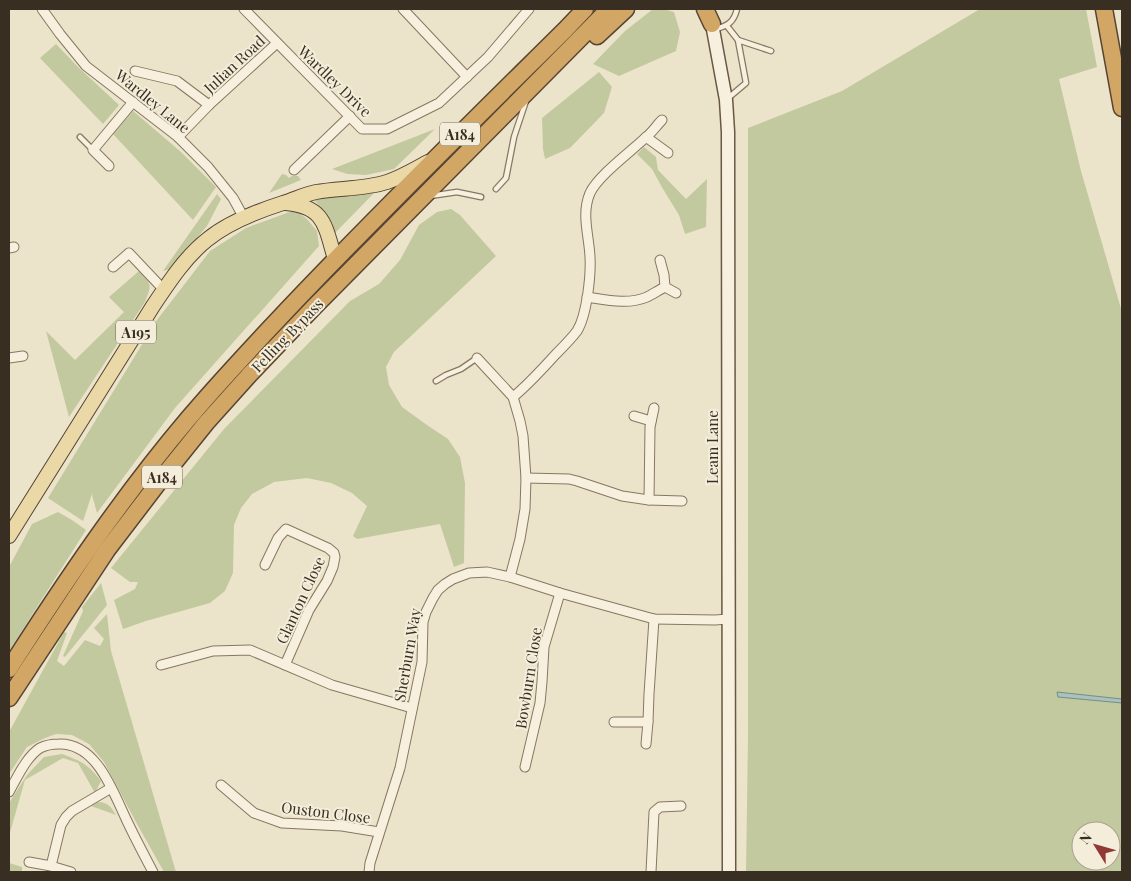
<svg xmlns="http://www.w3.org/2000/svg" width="1131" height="881" font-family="'Playfair Display',serif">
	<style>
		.green { fill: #c3c99f; fill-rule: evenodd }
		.water { fill: #abc1bb; stroke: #728f89 }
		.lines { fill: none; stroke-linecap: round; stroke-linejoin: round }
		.lane-casing { stroke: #877760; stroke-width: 7 }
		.street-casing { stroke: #877760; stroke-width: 11 }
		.secondary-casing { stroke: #695843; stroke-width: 15 }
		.primary-casing { stroke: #564534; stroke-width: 16 }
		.highway-casing { stroke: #564534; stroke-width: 19 }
		.lane { stroke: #f7f0de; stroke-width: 4.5 }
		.street { stroke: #f7f0de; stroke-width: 9 }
		.secondary { stroke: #f7f0de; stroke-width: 12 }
		.primary { stroke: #ead8a7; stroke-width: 14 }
		.highway { stroke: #d2a665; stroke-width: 16 }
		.labels { text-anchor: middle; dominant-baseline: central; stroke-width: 4; stroke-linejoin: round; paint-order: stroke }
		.shield { fill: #f4edda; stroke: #716759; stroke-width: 1 }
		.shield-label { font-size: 14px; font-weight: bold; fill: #392e22 }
		.street-label { font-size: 15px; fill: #392e22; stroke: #f4edda }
	</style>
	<rect width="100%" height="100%" fill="#ece3cb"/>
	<g class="green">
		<path d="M653,9H663L674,12L680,32L676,51L619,76L593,64L625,31Z"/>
		<path d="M980,9H1086L1097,67L1059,79L1081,171L1122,312V872H746L748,736V128L842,91ZM1081,831H1111V861H1081Z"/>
		<path d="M56,44L78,67L119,105L103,124L40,58Z"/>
		<path d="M599,72L612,87L604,113L570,148L545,159L543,149L542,118Z"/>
		<path d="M133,111L181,152L216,187L193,220L113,134Z"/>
		<path d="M435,129L394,169L366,175L347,174L332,169Z"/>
		<path d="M644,147L656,157L658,170L686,199L707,179L706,227L685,234L679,215L663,189L652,169L637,154Z"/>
		<path d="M282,174L286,175L289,178L292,176H298L301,180L269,193Z"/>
		<path d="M377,190L334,234C328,216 325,211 312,198Z"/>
		<path d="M217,194L221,199L207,226L171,269L163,271Z"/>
		<path d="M451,209L460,215L496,256L394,352L386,367L389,385L402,407L427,425L448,439L460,457L465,483L464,563L454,567L440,524L357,539L353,536L367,506L352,493L331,483L307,478L274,482L252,494L241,508L234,525L233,573L225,591L210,603L146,621L123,629L114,600L135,589L138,582H130L111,568L224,429L350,301L379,284L400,260L419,225L437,212Z"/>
		<path d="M295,210L307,219L317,231L319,246L175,408L97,513L92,495L93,491L83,521L48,498L157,320L210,251L246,228Z"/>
		<path d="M139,271C152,285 152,284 145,302L69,417L46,331L75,360L124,312L109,297Z"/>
		<path d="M58,512L72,520L86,530L9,651V567L32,524Z"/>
		<path d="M101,583L107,605L65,657L63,656L83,611L82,607Z"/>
		<path d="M107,614L111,651L176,872H164L136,822L104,762L89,744L72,735L56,734L45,738L27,747L9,774V732L64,632L67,633L57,661L64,666L85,640L100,646L104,639L94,628Z"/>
		<path d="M62,754C81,761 88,764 101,781L95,793L78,763L63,758L25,780L9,836V803L27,775L44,757Z"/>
		<path d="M98,802C108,802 111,807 116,815L91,806Z"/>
		<path d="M9,863L22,867V872H23H9Z"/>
	</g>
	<path class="water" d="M1057,692L1122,699V703L1058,697Z"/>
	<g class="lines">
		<defs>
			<g id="lane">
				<path d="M727,26L738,40L771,51"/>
				<path d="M715,29C728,26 734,22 737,9"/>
				<path d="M727,99L746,83L738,40"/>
				<path d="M80,137L93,150"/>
				<path d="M496,189L506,178L514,137L526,101"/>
				<path d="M430,196L457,192L481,197"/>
				<path d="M436,381L446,375L461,369L477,358"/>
			</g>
			<g id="street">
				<path d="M42,9L60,34L86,66L178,137L208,167L233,198L244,218"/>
				<path d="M244,9L362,129H387L439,103L488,57L529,9"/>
				<path d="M403,9L467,77"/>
				<path d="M135,71L177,81L209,105"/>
				<path d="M178,137L209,105L277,43"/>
				<path d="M646,137L668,153"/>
				<path d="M109,166L93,150L133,102"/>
				<path d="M294,170L350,116"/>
				<path d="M9,248L14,247"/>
				<path d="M660,260L664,275L665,287"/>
				<path d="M113,267L129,253L164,290"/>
				<path d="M587,297C607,300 628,305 647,297C653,294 659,290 665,287L676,293"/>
				<path d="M9,358L23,356"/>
				<path d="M477,358L513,397L520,421L523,436L526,478L525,509L520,539L510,577"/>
				<path d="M513,397C529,384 542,369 556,354C563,347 571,339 577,331C587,315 591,275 590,257C589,235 581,214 590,193C598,176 629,153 644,139C651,134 656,126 662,120"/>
				<path d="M634,416L651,421"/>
				<path d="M526,478L569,479L577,481L622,496L649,500L682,501"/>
				<path d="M649,500L650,427L654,408"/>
				<path d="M265,565L278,538L286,529L328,548L334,553L335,557L333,567L327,581L309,610L285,665"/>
				<path d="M161,665L213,651L250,650L332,685L412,708"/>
				<path d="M614,722H648"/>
				<path d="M646,744L648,722L649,694L654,619"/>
				<path d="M525,767L540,703L542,682L544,647L560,593"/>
				<path d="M221,785L254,813L282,823L342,826L379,832"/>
				<path d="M9,792C17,778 26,757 40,748C46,745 53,744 59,744C97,743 113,792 127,821C135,838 144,855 153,872"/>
				<path d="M29,862L51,866"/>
				<path d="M71,872L51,866L61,825L66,817L72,811L111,788"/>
				<path d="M369,872L370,863L400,768L422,662L423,622L426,612L433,598L438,590L445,584L453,579L469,573L487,572L510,577L560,593L654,619L715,620L728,619"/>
				<path d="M651,872L654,812L660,807L681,806"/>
			</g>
			<path id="secondary" d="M712,24L726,100L728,132L729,872"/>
			<g id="primary">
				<path d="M285,203C325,206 325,226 335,259"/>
				<path d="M9,536L153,306C169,282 186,256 208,239C229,222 258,211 283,203C294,200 305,194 316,192C339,188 365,189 387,182C402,177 415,169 428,162"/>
			</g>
			<g id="highway">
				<path d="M705,9L712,24"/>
				<path d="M1104,9L1122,108"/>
				<path d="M597,36L626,9"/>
				<path d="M9,669C64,583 122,497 188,419C220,381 254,345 288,309C378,214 472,122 565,30L585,9"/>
				<path d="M9,698L107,550L165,474L206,423L250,374L315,306L609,9"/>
			</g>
		</defs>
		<use href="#lane" class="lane-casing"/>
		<use href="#street" class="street-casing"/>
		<use href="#secondary" class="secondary-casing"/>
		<use href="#primary" class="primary-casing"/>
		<use href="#highway" class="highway-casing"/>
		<use href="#lane" class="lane"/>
		<use href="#street" class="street"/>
		<use href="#secondary" class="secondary"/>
		<use href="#primary" class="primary"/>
		<use href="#highway" class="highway"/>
	</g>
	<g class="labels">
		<g class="shield">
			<rect x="440" y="122.5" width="40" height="23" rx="4"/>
			<rect x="116" y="320.5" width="40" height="23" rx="4"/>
			<rect x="142" y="465.5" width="40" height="23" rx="4"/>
		</g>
		<g class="shield-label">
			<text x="460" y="134">A184</text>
			<text x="136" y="332">A195</text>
			<text x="162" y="477">A184</text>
		</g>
		<g class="street-label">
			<text transform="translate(234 64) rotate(-43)">Julian Road</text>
			<text transform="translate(335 81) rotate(44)">Wardley Drive</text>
			<text transform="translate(153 101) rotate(39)">Wardley Lane</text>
			<text transform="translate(287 335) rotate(-46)">Felling Bypass</text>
			<text transform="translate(712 447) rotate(-90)">Leam Lane</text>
			<text transform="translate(300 600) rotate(-65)">Glanton Close</text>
			<text transform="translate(407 655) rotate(-80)">Sherburn Way</text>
			<text transform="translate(528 678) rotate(-81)">Bowburn Close</text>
			<text transform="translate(326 812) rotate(7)">Ouston Close</text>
		</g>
	</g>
	<rect width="1131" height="881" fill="none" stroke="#392e22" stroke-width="20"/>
	<g transform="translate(1096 846) rotate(307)"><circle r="24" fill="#f4edda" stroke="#a9a190"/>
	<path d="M0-4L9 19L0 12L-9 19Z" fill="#923835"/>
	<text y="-8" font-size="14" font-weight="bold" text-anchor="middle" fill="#392e22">N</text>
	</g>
</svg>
